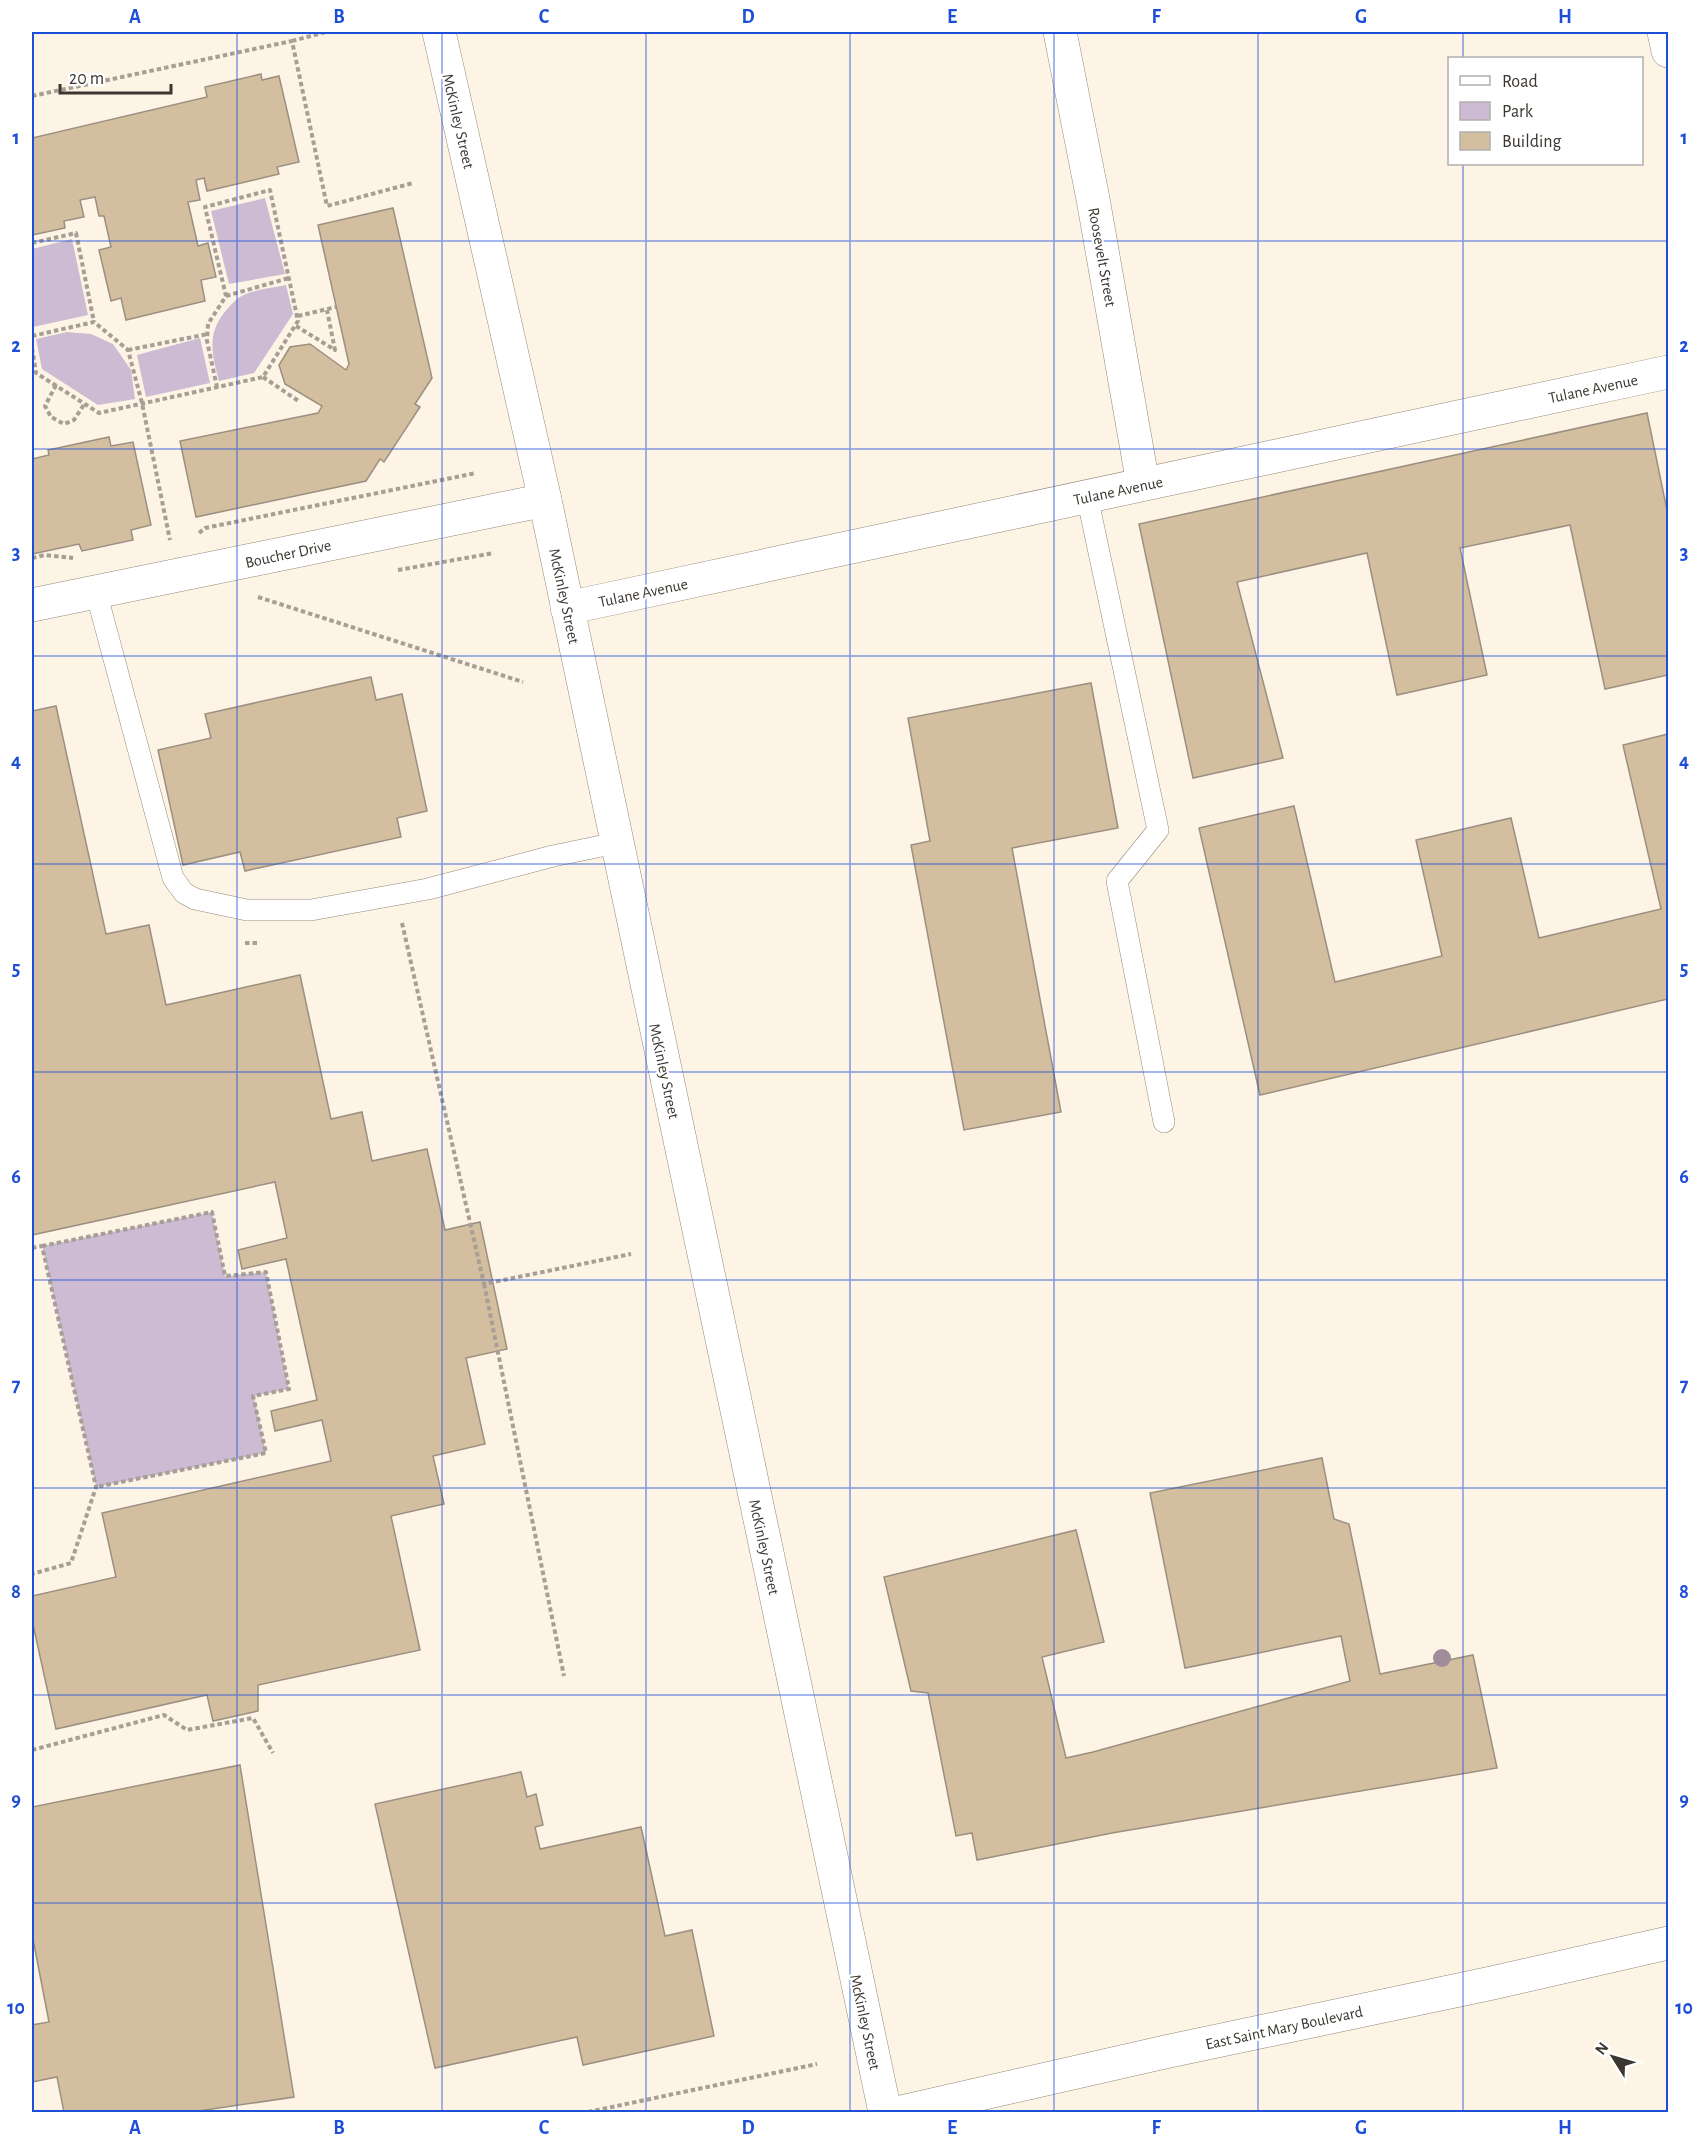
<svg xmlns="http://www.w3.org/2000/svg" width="1700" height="2144" font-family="'Alegreya Sans',sans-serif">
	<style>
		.green { fill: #ccbbd3 }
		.building { fill: #d3bea0; stroke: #9b9080; stroke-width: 1.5 }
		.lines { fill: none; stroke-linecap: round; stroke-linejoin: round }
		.service-casing { stroke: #938878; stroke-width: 22 }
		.minor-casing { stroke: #938878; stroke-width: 34 }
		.tertiary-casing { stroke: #938878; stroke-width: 34 }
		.path { stroke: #a79f95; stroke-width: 4; stroke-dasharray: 4.5 3; stroke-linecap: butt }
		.service { stroke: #fff; stroke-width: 21 }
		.minor { stroke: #fff; stroke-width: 33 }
		.tertiary { stroke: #fff; stroke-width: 33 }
		.tree { fill: #a18c9c }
		.grid { fill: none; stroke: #1d4ed8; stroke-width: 1.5; stroke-opacity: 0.55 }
		.labels { text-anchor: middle; stroke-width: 4.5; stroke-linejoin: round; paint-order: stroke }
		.street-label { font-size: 16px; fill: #3b3630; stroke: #fff }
		.neatline { fill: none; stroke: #1d4ed8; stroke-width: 2 }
		.grid-label { font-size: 20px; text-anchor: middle; font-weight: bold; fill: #1d4ed8 }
	</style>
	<rect width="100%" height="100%" fill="#fef4e6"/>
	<g class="green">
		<path d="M265,198L285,274L229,284L211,211Z"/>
		<path d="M72,239L88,315L33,327L32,249Z"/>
		<path d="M286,285L293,314L254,373L219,381C211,351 206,331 230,306C233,303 236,299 240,297C254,289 272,288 286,285Z"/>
		<path d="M67,332L91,334L113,344L131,370L135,399L98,405L42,369L36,339Z"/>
		<path d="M200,338L210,383L146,397L137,355Z"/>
		<path d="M212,1212L225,1276L266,1272L289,1389L254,1396L266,1453L96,1487L42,1246Z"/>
	</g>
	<g class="building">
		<path d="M261,74L262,80L279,76L299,162L277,167L279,174L207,191L204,178L196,180L200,200L188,202L198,246L208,243L216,277L201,280L205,301L126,320L121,298L111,301L99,250L111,247L104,216H99L95,197L80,200L84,217L64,221L65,228L32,235V138L207,97L205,87Z"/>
		<path d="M393,208L432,378L415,404L420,407L384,462L380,459L366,481L196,517L180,441L318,413L322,406L285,384L279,365L290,347L310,344L346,370L349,364L318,225Z"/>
		<path d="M1647,413L1668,515V675L1605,689L1570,525L1460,548L1487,675L1397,695L1367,553L1237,582L1283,758L1193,778L1139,524Z"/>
		<path d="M109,437L111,446L133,442L151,525L131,530L133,540L82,551L79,544L32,554V459L49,455L48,450Z"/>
		<path d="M371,677L376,700L402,694L427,811L397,818L401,837L245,871L240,852L183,865L158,750L211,738L205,714Z"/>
		<path d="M1091,683L1118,828L1012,848L1061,1112L964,1130L911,845L930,841L908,718Z"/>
		<path d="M56,706L106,934L149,925L166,1005L300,975L331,1119L362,1112L372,1161L427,1149L445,1230L480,1222L507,1349L466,1358L485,1444L433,1456L444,1504L391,1516L420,1650L258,1685V1711L213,1721L207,1695L56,1729L32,1620V1596L116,1577L102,1513L331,1461L322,1420L275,1431L271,1411L317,1400L286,1259L242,1269L238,1250L287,1238L275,1182L32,1235V711Z"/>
		<path d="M1668,734V999L1260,1095L1199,828L1294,806L1335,982L1442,956L1416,840L1511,818L1539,938L1661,909L1623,745Z"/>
		<path d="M1322,1458L1334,1519L1349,1524L1380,1674L1473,1655L1497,1768L1112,1833L977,1860L972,1833L956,1836L928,1693L911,1691L884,1577L1076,1530L1104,1642L1042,1657L1066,1758L1093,1752L1350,1681L1341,1636L1185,1668L1150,1493Z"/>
		<path d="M240,1765L294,2097L192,2112H64L57,2077L32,2082V2025L49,2022L32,1934V1807Z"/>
		<path d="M521,1772L527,1797L536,1794L543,1825L535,1827L540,1849L641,1827L665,1936L692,1930L714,2036L583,2065L577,2037L435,2068L375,1804Z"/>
	</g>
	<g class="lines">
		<g class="service-casing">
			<g id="service">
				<path d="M1087,496L1158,830L1117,881L1164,1122"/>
				<path d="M96,592L173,878L184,893L195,899L247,910H311L428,889L553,856L616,843"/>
			</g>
		</g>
		<g class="minor-casing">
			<g id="minor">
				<path d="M439,32L545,500L885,2112"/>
				<path d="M1060,32L1093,199L1143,484"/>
				<path d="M32,605L545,500"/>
				<path d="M567,608L1668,372"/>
			</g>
		</g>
		<g class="tertiary-casing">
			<g id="tertiary">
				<path d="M1664,32L1668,51"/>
				<path d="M901,2112L1165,2052L1492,1983L1668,1943"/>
			</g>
		</g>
		<g class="path">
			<path d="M292,41L326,32"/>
			<path d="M32,96L292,41L327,206L413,183"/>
			<path d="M32,243L76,233L94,322"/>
			<path d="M226,296L289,278"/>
			<path d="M298,316L336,307"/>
			<path d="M296,326L335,350L327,310"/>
			<path d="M32,336L94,322L128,350L142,403L170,540"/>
			<path d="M32,348L36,373L99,413C154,401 209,389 263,377L298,321L270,190L205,207L226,296L208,324L207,341L217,387"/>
			<path d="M128,350L208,334"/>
			<path d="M263,377L300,402"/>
			<path d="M56,385L45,406L51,417L64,424L74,420L85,403"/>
			<path d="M199,533L205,528L476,473"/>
			<path d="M32,558L45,555L73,558"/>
			<path d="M398,570L494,553"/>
			<path d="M258,597L523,682"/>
			<path d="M402,923L484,1284L631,1254"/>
			<path d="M245,943H260"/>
			<path d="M42,1246L212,1212L225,1276L266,1272L289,1389L253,1396L266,1453L96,1487"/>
			<path d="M32,1248L42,1246L96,1487L71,1563L32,1574"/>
			<path d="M484,1284L564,1676"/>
			<path d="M32,1750L164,1715L187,1730L253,1718L273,1753"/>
			<path d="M588,2112L817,2064"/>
		</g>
		<use href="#service" class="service"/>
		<use href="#minor" class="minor"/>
		<use href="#tertiary" class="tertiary"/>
	</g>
	<circle class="tree" cx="1442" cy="1658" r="9"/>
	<path class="grid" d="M237,32V2112M442,32V2112M646,32V2112M850,32V2112M1054,32V2112M1258,32V2112M1463,32V58M1463,164V2112M32,241H1668M32,449H1668M32,656H1668M32,864H1668M32,1072H1668M32,1280H1668M32,1488H1668M32,1695H1668M32,1903H1668"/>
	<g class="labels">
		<g class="street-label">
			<text transform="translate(459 121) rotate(77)" y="6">McKinley Street</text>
			<text transform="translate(1103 257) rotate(80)" y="6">Roosevelt Street</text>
			<text transform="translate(1593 388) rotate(-12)" y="6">Tulane Avenue</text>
			<text transform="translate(1118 490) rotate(-12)" y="6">Tulane Avenue</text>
			<text transform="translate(288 553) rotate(-12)" y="6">Boucher Drive</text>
			<text transform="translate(643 592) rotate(-12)" y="6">Tulane Avenue</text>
			<text transform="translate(565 596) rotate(78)" y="6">McKinley Street</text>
			<text transform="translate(665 1071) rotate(78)" y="6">McKinley Street</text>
			<text transform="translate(765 1547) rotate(78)" y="6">McKinley Street</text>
			<text transform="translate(866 2022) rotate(78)" y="6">McKinley Street</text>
			<text transform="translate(1284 2027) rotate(-12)" y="6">East Saint Mary Boulevard</text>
		</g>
	</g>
	<rect width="1700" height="2144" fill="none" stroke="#ffffff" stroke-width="66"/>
	<rect x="1448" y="57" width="195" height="108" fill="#ffffff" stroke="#b1afac" stroke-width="1.5"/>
	<rect x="1460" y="76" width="30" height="9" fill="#ffffff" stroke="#b1afac" stroke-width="1.5"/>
	<text x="1502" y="87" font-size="18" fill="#3b3630">Road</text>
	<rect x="1460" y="102" width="30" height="18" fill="#ccbbd3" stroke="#b1afac" stroke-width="1.5"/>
	<text x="1502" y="117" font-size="18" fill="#3b3630">Park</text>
	<rect x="1460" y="132" width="30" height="18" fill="#d3bea0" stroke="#b1afac" stroke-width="1.5"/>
	<text x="1502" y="147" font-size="18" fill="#3b3630">Building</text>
	<g transform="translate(1613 2057) rotate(307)" stroke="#ffffff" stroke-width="4.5" paint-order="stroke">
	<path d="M0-4.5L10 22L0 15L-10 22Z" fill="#3b3630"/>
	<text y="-9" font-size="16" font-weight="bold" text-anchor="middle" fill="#3b3630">N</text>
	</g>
	<path d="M60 84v9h111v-9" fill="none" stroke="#3b3630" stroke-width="3"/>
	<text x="69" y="84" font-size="18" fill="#3b3630" stroke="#ffffff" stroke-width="4.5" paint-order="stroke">20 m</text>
	<rect x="33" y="33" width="1634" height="2078" class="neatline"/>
	<g class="grid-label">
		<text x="135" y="23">A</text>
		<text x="339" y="23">B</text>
		<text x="544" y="23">C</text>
		<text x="748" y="23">D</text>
		<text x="952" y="23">E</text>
		<text x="1156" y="23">F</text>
		<text x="1361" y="23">G</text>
		<text x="1565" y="23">H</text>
		<text x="16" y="144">1</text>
		<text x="1684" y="144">1</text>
		<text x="16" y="352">2</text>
		<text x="1684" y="352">2</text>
		<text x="16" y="559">3</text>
		<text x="1684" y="559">3</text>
		<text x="16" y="767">4</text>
		<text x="1684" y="767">4</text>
		<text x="16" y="975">5</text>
		<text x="1684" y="975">5</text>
		<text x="16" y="1183">6</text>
		<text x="1684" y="1183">6</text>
		<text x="16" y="1391">7</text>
		<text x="1684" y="1391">7</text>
		<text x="16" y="1598">8</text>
		<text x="1684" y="1598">8</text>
		<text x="16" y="1806">9</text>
		<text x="1684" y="1806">9</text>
		<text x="16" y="2014">10</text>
		<text x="1684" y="2014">10</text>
		<text x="135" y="2134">A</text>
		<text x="339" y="2134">B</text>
		<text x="544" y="2134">C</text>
		<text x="748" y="2134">D</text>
		<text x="952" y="2134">E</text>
		<text x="1156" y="2134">F</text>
		<text x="1361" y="2134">G</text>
		<text x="1565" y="2134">H</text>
	</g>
</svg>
